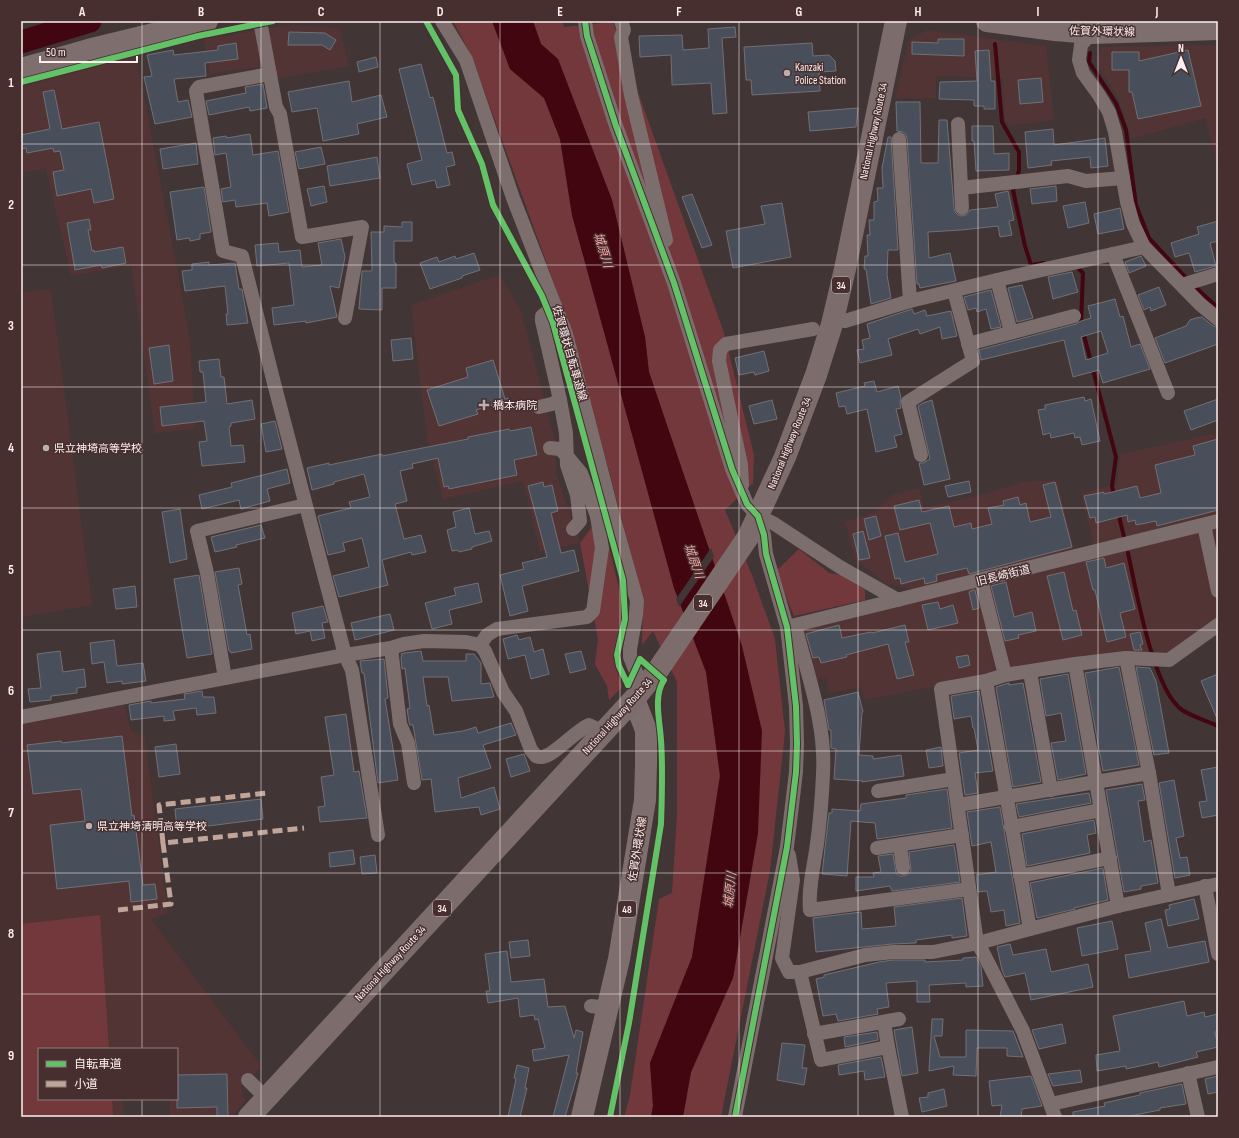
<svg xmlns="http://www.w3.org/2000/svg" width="1239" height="1138" font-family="'Sofia Sans Condensed','Noto Sans JP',sans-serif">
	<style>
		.built { fill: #523435 }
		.green { fill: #73383c }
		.water { fill: #420611 }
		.pier { fill: #423535 }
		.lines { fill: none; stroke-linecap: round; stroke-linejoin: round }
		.stream { stroke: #420611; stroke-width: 4 }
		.river { stroke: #420611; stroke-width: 23 }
		.building { fill: #484f5a; stroke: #727074; fill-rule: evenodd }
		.minor { stroke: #7d6e6e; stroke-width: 14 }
		.primary { stroke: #7f6e6e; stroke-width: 22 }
		.trunk { stroke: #7c6c6c; stroke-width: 22 }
		.quiet { stroke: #c0a59a; stroke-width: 5; stroke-dasharray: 10 5; stroke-linecap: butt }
		.cycleway-casing { stroke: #482f2f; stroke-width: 8 }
		.cycleway { stroke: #61c268; stroke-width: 6 }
		.grid { fill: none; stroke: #fdefef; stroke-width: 1; stroke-opacity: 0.55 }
		.poi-dot { fill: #bcaeae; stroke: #482f2f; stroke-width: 1.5 }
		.labels { text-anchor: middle; stroke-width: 3; stroke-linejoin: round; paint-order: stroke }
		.shield { fill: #482f2f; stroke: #c7b5b5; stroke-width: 1 }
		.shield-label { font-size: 10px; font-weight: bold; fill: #fdefef }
		.street-label { font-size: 11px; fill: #fdefef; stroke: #482f2f }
		.poi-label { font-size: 11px; fill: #fdefef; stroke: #482f2f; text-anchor: start }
		.water-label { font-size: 12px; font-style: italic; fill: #f2a7a8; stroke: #482f2f }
		.neatline { fill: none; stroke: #fdefef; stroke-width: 1.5 }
		.grid-label { font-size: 13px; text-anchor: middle; font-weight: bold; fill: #fdefef }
	</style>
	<rect width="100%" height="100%" fill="#423535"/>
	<g class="built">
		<path d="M290,25L340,28L349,66L276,79L272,65L210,74L204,39Z"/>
		<path d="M927,30L1046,46L1054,120L1011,126L1005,120L1002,78L936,76V98H895L909,40Z"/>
		<path d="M1218,45V170L1206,118L1131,139L1119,99L1096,63L1101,47Z"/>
		<path d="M136,56L175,257L190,341L195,428L155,434L131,265L71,276L46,168L21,173V87Z"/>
		<path d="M499,275L521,310L555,441L556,473L580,543L540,552L523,481L443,499L427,437L411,305Z"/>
		<path d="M51,289L92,605L21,617V292Z"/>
		<path d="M1218,433V618L1165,654L936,686L865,700L861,687L829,693L826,678L815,680L802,630L914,603L911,589L885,583L855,559L845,522L874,512L892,495L919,488L924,508L981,495L1023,482L1057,480L1074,550L1094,545L1081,493L1117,484L1120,454Z"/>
		<path d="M124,704L131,731L145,738L168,913L151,919L262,1067L241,1085L245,1102L231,1117H170V1099H177V1049H39V1099H123L124,1117H21V722Z"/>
	</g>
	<g class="green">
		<path d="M453,21H492L510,69L544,98L560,139L572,215L674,588L706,672L720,775L692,957L650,1063L653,1106L651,1117H624L630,1095L659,899L672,893L677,815V682L653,631L642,645L643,599L573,336L472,57Z"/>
		<path d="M533,21H562L564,27L613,22L724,333L754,455L753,483L725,510L752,575L775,639L785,732L770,871L721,1117H683L691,1072L733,978L758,833L742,646L649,372L645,337L612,200L558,59L541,44Z"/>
		<path d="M592,527L609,547L621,597L622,618L613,657L622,687L609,700L607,686L595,664L598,639L580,543Z"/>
		<path d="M799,549L829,573L842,575L865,590V600L794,616L776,571Z"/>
		<path d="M100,915L109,1049H39V1099H112L113,1117H21V924Z"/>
	</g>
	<path class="water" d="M492,21H533L541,44L558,59L612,200L645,337L649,372L742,646L762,731L758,833L733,978L691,1072L683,1117H651L653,1106L650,1063L692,957L720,776L706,672L674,588L572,215L560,139L544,98L510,69Z"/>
	<path class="pier" d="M711,548L714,557L679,607L676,599Z"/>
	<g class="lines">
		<g class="stream">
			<path d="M995,44L1002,122L1019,152V170L1017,178"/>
			<path d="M1090,53L1089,62L1116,103L1126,130L1136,205L1149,238L1188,280"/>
			<path d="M1015,185L1013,190L1025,246L1031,265L1044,263"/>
			<path d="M1076,266L1083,273L1081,324L1116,457L1112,486L1114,496"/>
			<path d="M1193,285L1218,308"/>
			<path d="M1118,512L1124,537"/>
			<path d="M1128,553C1136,589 1153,690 1182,710C1191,716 1207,721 1218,726"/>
		</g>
		<path class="river" d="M21,42L90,21"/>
	</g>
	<g class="building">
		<path d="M735,27L736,37L722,38L727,113L713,114L711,83L672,85L671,55L640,57L639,36L682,35L683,50L709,48L708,29Z"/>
		<path d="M289,32L325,33L336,40L330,50L322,45H288Z"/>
		<path d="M938,39H964V56L912,54V42L938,43Z"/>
		<path d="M236,43L238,59L205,63L206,76L174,79L178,102L188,100L192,117L155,124L144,77L152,76L147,55L173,50L174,55L218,50V46Z"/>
		<path d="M812,43L813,56L829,55L835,61L836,71L819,72L820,91L752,95L751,80H746L744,47Z"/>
		<path d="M989,50L991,81H995V109H984V106H974V100L939,99L940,82L977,81L975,51Z"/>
		<path d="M1188,50L1201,106L1138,119L1132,92H1129V70H1112V52H1139V61Z"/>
		<path d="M376,57L378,67L359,72L357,62Z"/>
		<path d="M421,64L430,98L433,97L447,153L452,152L455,165L446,167L450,185L437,188L435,180L412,185L407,164L422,160L399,69Z"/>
		<path d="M1041,78L1043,102L1020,104L1018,80Z"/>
		<path d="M349,81L352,102L381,95L387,117L357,124L359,134L323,141L317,108L292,112L288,92Z"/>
		<path d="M263,84L267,108L250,111L249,107L209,115L206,101L246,93L245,87Z"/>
		<path d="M54,90L62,129L99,122L114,199L94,203L91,189L57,196L53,172L64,170L60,151L54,152L53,148L27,153L26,148L21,149V135L50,129L43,92Z"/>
		<path d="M896,102H920L921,163H938L939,120H947L954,208L955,212L958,215L962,216L966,215L970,210L998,207L995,194L1008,191L1014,220L1009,221L1012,235L1000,237L998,226L961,230L928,232L929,258L950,253L956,281L920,288L919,284H917L907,138L906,135L903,132L897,131Z"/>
		<path d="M858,108L856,127L810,131L808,112Z"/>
		<path d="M972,126H993L994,154L1009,153V170L976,171L974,141H972Z"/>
		<path d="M1053,129L1054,145L1105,138L1108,166L1091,168L1090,157L1051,161L1052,165L1028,168L1025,132Z"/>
		<path d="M250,134L253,155L278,151L289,212L269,216L267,203L236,207L235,200L223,202L221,189L231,187L226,153L215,155L213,138L226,136L227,138Z"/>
		<path d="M888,137H891L898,250H888L887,275L891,298L871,304L866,269H864L865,256H868L867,235H870L869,220H874V202L878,201L877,188H883L882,168Z"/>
		<path d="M196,143L198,164L163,169L160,149Z"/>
		<path d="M321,147L325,164L299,169L295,152Z"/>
		<path d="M377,157L380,178L330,186L327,166Z"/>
		<path d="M324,186L327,202L311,206L307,189Z"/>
		<path d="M1056,186L1057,201L1032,204L1030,189Z"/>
		<path d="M204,187L211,232L200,234V239L190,241L189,238L177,240L170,192Z"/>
		<path d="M692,194L712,245L702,248L682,197Z"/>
		<path d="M1085,202L1089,223L1068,228L1063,206Z"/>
		<path d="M782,203L791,257L733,268L726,231L765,224L761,206Z"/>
		<path d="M1120,208L1124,229L1098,234L1094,214Z"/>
		<path d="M89,219L91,230H88L92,251L94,250V252L123,247L126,263L102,268L101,265L75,270L67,223Z"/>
		<path d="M1218,221V241L1210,243L1216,266L1195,272L1189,253L1175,257L1171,243L1199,234L1197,227Z"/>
		<path d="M402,222H412V241H394V263H396V288H382V310L359,309L362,271H372L371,232H384V226L402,227Z"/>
		<path d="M341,239L345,257L339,288L330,286L337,317L306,323V321L274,325L272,308L294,305L289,263L257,266L255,245L278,243L279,252L300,250L302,267L322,265L318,243Z"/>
		<path d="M474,253L480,270L462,276V278L430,289L420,263L437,257L439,262L455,256L456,259Z"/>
		<path d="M1141,256L1146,266L1129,273L1125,262Z"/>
		<path d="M209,262V265L235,263L239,289H242L248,323L227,325L226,314H228L225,286L185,291L182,271L192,270V264Z"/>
		<path d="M1072,272L1078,292L1053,299L1048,277Z"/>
		<path d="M1022,285L1033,318L1017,322L1008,288Z"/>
		<path d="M1159,287L1166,305L1151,311L1150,307L1144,310L1138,295Z"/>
		<path d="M991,290L1001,327L991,329L986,309L977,312L976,308L968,310L964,297Z"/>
		<path d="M1115,299L1120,317L1123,316L1131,347L1140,344L1150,369L1103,383L1099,370L1073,377L1064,340L981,360L979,350L1076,324L1081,321L1091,318L1088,306ZM1101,331L1108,353L1086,360L1081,337Z"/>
		<path d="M912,309L914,314L925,310L927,316L951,311L957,336L942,339L940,327L920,334L918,329L888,339L892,355L860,363L857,350L864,349L862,340L870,338L867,324Z"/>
		<path d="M1202,317L1213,326L1217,327L1218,344L1165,363L1155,338L1186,326L1190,320L1196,318Z"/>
		<path d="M411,338L413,359L393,361L391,340Z"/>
		<path d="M169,345L173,381L154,384L149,348Z"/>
		<path d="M764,351L769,371L755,375L754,372L739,375L735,358Z"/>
		<path d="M219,359L221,377H224L227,404L252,400L255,419L231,423V426L229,427L231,446L243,445L245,462L202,466L199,442L207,441L204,421L162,426L160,407L206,402L203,372H200L199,361Z"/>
		<path d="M493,360L505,399L508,398L511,408L501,411L499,403L476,410L478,414L439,426L427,390L468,377L466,368Z"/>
		<path d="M874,381L877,392L898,386L901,398L900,404L901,408L896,409L902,434L894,436L897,447L876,452L867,409L847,414L845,406L839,407L836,393L865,386L864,383Z"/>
		<path d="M1084,397L1085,401L1091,399L1100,441L1082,445L1080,437L1075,438L1074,433L1051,438L1050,433L1043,435L1038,410L1045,409V405Z"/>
		<path d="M1218,399V420L1191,430L1184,411Z"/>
		<path d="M772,400L777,419L754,424L749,406Z"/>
		<path d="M932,400L950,479L924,485L919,463H923L930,459L918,406L923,403Z"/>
		<path d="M275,421L282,449L266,452L261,424Z"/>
		<path d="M531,427L537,455L514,460L517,475L449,489L448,486L444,487L438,458L412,464L413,468L400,471L407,501L395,504L404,539L421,535L426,552L412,555L411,552L382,560L388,585L339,597L333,576L369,567L362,538L343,543L345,551L328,555L318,516L351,508L349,502L370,497L364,474L334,482V484L312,490L307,468L329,463V465L382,454V456L468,439V437L509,429L510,431Z"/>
		<path d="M1218,439V510L1157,526L1156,521L1136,525L1135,520L1128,522L1127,515L1096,523L1095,517L1090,518L1084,496L1104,492V494L1137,486L1140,498L1161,493L1155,465L1195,455L1193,446Z"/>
		<path d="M287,469L290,483L267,489L270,501L241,509L239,500L202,509L199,495L232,487L231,483Z"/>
		<path d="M969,481L971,492L948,497L945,486Z"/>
		<path d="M543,482L544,487L552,485L558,511L551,513L561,553L574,550L579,571L522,586L528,611L510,616L500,575L524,569L522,563L547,557L528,486Z"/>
		<path d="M1055,482L1072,547L969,574L967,568L936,575L937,581L925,584L924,578L901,584L900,578L895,579L885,536L898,533L905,562L938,554L930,523L900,530L894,506L919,500L922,512L949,506L954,527L971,523L972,529L992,524L988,508L1004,505L1003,501L1018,497L1020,505L1026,503L1030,522L1051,517L1043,485Z"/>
		<path d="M469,508L475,534L489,531L492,541L472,547V549L459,552L458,550L452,551L447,530L456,527L453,512Z"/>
		<path d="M180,509L187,559L170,563L162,512Z"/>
		<path d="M876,516L881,536L869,540L864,519Z"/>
		<path d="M261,525L265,538L236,545L237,547L215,552L211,537Z"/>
		<path d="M863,531L870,558L859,560L853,534Z"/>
		<path d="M1104,558L1106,568L1124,563L1135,609L1120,613L1126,637L1107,642L1095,590H1093L1086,562Z"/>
		<path d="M239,568L242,584L238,585L247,635L250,634L252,649L231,653L230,651H229L215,572Z"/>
		<path d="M1064,572L1073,611L1076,610L1082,635L1063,640L1047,576Z"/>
		<path d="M199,575L212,654L187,658L174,579Z"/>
		<path d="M1006,582L1014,617L1032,612L1036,631L1018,635L1019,638L1005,641L991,586Z"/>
		<path d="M478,583L482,602L449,610L452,624L432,629L425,603L456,595L454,588Z"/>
		<path d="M135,586L137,607L116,609L113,589Z"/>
		<path d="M973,590H975L979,608L973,610L969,592Z"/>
		<path d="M938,602L940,609L953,605L958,623L928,630L922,605Z"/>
		<path d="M323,606L328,622L322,623L325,638L312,641L310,631L296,634L292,613Z"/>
		<path d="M390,614L394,630L355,640L351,623Z"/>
		<path d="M839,625L842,638L871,632L872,633L905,625L909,642H905L914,675L897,679L888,644L846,655L847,657L821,663L819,657L813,658L806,634Z"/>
		<path d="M1140,632L1143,644L1140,645L1142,650H1134L1130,634Z"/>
		<path d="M517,635L519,640L530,637L534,652L543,649L549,674L531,679L525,655L508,659L503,639Z"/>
		<path d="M114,640L117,666L143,663L146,681L122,684V681L107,683L104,662L92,664L90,643Z"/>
		<path d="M60,651L63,672L84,669L86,687L77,688V693L51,696V700L30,702L28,689L41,688L37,654Z"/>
		<path d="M421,651L423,661H466V654H474L481,663V684L490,683L494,697L452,701L448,677H423L427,706L429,705L434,735L463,731L476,727L478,733L511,723L516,735L483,745L491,768L458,778L461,798L494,787L500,809L481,815L479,807L435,812L431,779L422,780L413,725H410L409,722L407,709L410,708L405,668L402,669L401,657L402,656L401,654L404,653Z"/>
		<path d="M581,651L586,669L570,673L565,654Z"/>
		<path d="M968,655L970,665L959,668L956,657Z"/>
		<path d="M384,659L388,698L385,699L398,780L378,783L364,673H362L360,661Z"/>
		<path d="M1119,667L1139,765L1103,771L1085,673Z"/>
		<path d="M1136,667L1150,668L1156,681L1169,753L1154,755Z"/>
		<path d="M1068,674L1086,774L1058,780L1051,743L1066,741L1061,713L1046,716L1040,679Z"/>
		<path d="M1218,674V721L1201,681Z"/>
		<path d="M1009,683V685L1023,683L1041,782L1013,787L996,687Z"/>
		<path d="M202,691L203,697H214L216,713L197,715L196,708L173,711L175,720L164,721V716L131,720L129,705L151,701V703L185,699L184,694Z"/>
		<path d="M979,691L993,771L975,773L978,793L965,795L959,753L978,750L974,728H973L971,716L954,719L951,696Z"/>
		<path d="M858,692L863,712H862L859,755L873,756V759L901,755L904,776L862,782L863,781L834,779L836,749L831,748V730H829L824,700Z"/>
		<path d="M346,714L354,772L359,771L367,818L320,822L318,807L325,806L321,777L334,775L325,717Z"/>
		<path d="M122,736L132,816L134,815L143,885L155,884L157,899L131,902L129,881L57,889L50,825L85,821L81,789L33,794L27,745L61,741L62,743Z"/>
		<path d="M176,744L180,774L159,777L155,747Z"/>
		<path d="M941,747L943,766L929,768L926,750Z"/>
		<path d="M524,754L530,771L511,777L506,759Z"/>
		<path d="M1218,767V815L1202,818L1199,802L1207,801L1201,770Z"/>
		<path d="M1174,780L1184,836L1176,838L1180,858L1187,857L1190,875L1175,878L1159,783Z"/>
		<path d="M1142,784L1145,800L1138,801L1144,842L1151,840L1158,883L1141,886V889L1124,892L1106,790Z"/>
		<path d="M947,789L952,828L877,839L875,823L851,821L847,876L822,874L829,813H832V809L860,811L861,804L906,798V795Z"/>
		<path d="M1089,793L1091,803L1019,817L1016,804Z"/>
		<path d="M261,799L263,819L177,830L175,809Z"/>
		<path d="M1000,807L1020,923L1006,926L1004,910L991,912L987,891L978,892L976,875L996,872L991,842L972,846L967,812Z"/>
		<path d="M1094,820L1096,833L1087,835L1090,853L1027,866L1022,834Z"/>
		<path d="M954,845L960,882L892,891L890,886L856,891V877H874L873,873L881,872L878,856L893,854L896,873L900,876H904L908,874L911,871L909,852Z"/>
		<path d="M353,850L355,864L330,867L329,853Z"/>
		<path d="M375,855L377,873L362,874L360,857Z"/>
		<path d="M1103,868L1108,900L1074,908L1075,909L1037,918L1030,883Z"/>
		<path d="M962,898L967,936L952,938V935L916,940V943L892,944L816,952L813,918L861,912L862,929L896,926L894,907Z"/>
		<path d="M1194,899L1199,919L1168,926L1165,910L1170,909L1169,905Z"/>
		<path d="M1161,919L1168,948L1205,941L1209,962L1129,978L1125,955L1151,951L1145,923Z"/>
		<path d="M1112,921L1118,949L1082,956L1077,928Z"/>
		<path d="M528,940L530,956L511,958L509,942Z"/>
		<path d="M1010,944L1013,955L1046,949L1051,972L1088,964L1093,987L1031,1000L1025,973L1005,977L1002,970L997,947Z"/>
		<path d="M507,951L511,982L544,979L548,1007L565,1006L574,1038L576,1030L583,1032L576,1073H578L565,1117H553L569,1055L534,1061L532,1050L545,1048L538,1019L535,1020L534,1015L520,1017L518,998L488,1003L486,991H490L485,954Z"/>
		<path d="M976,957L981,967L983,986L966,987V983L929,985L930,1002H917V981L886,983L889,1007L877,1009L878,1014L838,1021L836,1014L823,1016L816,979L824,977V975L879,962L893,960H925V962L963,960V958Z"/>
		<path d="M1184,1001L1187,1016L1204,1012L1205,1017L1218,1014V1031L1215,1032L1218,1047L1196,1052L1198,1057L1159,1067L1158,1062L1126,1069V1066L1097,1071L1096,1055L1120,1051L1113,1016Z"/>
		<path d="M932,1019H943L942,1036H934L940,1057H966V1030L1013,1031L1023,1057L1007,1056V1048H977L976,1076L953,1075L954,1066L929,1071Z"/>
		<path d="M1062,1024L1066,1043L1039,1049L1032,1030Z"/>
		<path d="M912,1027L918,1073L902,1076L894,1030Z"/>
		<path d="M877,1032L878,1040L845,1047L844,1037Z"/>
		<path d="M782,1043L805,1045L802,1068H807L804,1085L777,1080Z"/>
		<path d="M881,1057L885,1077L865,1080L864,1071L839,1075L838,1065Z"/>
		<path d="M517,1065L529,1068L525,1088H527L520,1117H508L516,1079L514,1078Z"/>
		<path d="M1080,1070L1082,1082L1053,1086L1048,1074Z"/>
		<path d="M227,1074L228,1117H217V1107L177,1108V1075Z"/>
		<path d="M1031,1076L1042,1106L1022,1109L1021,1117H1000L1002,1105L992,1106L989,1081Z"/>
		<path d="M1218,1076V1092L1208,1094L1205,1079Z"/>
		<path d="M1182,1084L1186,1104L1160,1108V1110L1130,1116L1131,1117H1073V1112L1105,1106L1104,1103L1140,1095V1093Z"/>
		<path d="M944,1089L947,1106L922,1112L919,1098L928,1097V1093Z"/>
	</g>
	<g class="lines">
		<g class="minor">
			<path d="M260,21L276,107L280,114L302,237L362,227L345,318"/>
			<path d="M442,21L466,60L513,198L566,334L612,512L637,601L636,615L630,649V657L638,677L635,696"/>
			<path d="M585,21L587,36L616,126L674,283L732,469L747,504L758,516L764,535L766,554L787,627L796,706L797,744L796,772L787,847L735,1117"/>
			<path d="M621,21L624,30L621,37L631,95L666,240"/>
			<path d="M1105,21L1091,33L1081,45L1079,60L1083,73L1099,95L1109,112L1115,132L1127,202L1133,224L1144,247L1200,304L1218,319"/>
			<path d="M270,74L199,87L196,91L223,251L242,256L275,387L345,655L352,670L378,835"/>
			<path d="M958,124L962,208"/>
			<path d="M899,139L910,301"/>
			<path d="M961,188L1068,176L1086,181L1123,178"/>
			<path d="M1113,254L1168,393"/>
			<path d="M997,280L1011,332"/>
			<path d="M1182,285L1218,274"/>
			<path d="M845,321L910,301L997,280L1144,247"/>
			<path d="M968,344L1074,316"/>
			<path d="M560,400L566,433L567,465L577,495L580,521L573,529"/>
			<path d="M539,407L552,404L560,400L542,321V316L555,306"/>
			<path d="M550,448L560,449L566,455L581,473L597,516"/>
			<path d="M921,455L908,402L973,361L954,291"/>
			<path d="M742,485L741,465L719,361L720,350L726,344L813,329"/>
			<path d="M758,516L773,523L840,567L898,600"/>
			<path d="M1204,525L1218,591"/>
			<path d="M981,580L1005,675"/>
			<path d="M787,627L797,633C809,679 826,726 823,774C822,797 820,821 817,844C814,866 808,888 810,910L969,889"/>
			<path d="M787,627L1218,521"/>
			<path d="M480,645L487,635L497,629L587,617L593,611L602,548L597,516L612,512"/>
			<path d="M391,648L400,724L408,743L414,783"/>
			<path d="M1126,658L1149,773"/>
			<path d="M1075,664L1118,906"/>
			<path d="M1030,672L1051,790"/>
			<path d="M225,678L207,573L197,531L305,505"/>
			<path d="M986,681L1030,929"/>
			<path d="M21,717L345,655L391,648L404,644L424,641L466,642L480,645L485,651L503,692L516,711L531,750L536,756C536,757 542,757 542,757C554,756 575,731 589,725L604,732"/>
			<path d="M878,791L954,779"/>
			<path d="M958,805L1149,773L1169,895"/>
			<path d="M1011,827L1101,810"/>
			<path d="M900,845L903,868"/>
			<path d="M877,848L962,835"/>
			<path d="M789,855L793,880L782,958L789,972H800L865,955L893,952H933L978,943L1030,929L1118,906L1218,884"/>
			<path d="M1020,876L1110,858"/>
			<path d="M1205,886L1218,954"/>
			<path d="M800,972L821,1060L888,1047"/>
			<path d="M591,1006L608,1008"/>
			<path d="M884,1022L888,1047L902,1117"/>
			<path d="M814,1034L899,1019"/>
			<path d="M1188,1073L1198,1117"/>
			<path d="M248,1080L266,1098"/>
			<path d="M1051,1104L1218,1067"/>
			<path d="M1055,1117L1023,1031L978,943L976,936L941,689L986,681L1005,675L1075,664L1126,658L1169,660L1218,625"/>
		</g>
		<g class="primary">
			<path d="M987,21L1055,30L1091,33L1218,29"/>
			<path d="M21,69L88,50L207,21"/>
			<path d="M582,1117L619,959L645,800L646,764V730L634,699"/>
		</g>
		<path class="trunk" d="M249,1117L634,699L658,670L748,537L785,457L816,375L832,324L845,269L896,21"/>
		<g class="quiet">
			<path d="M163,843L159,805L267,793"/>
			<path d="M118,910L171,904L163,843L304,828"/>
		</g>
		<g class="cycleway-casing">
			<g id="cycleway">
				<path d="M426,21L456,75L458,110L482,164L493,205L542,296L553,323L623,580L625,619L617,655L619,666L628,685"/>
				<path d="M585,21L587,36L616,126L674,283L732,469L747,504L758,516L764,535L766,554L787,627L796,706L797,744L796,772L787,847L735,1117"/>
				<path d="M21,82L198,36L273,21"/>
				<path d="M610,1117L629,1023L661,824C662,796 663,768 661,740C660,722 653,696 664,680L640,659L628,685"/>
			</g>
		</g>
		<use href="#cycleway" class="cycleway"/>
	</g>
	<path class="grid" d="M142,21V1049M261,21V1117M380,21V1117M500,21V1117M620,21V1117M739,21V1117M858,21V1117M978,21V1117M1098,21V1117M21,144H1218M21,265H1218M21,387H1218M21,508H1218M21,630H1218M21,751H1218M21,873H1218M21,994H1218M142,1099V1117"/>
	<g class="poi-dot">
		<circle cx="787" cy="73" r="4"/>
		<path d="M482 399h4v4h4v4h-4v4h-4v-4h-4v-4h4z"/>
		<circle cx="46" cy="448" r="4"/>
		<circle cx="89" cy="826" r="4"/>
	</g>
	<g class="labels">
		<g class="shield">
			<rect x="832" y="277" width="18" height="16" rx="3"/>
			<rect x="694" y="595" width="18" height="16" rx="3"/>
			<rect x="433" y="900" width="18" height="16" rx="3"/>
			<rect x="618" y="901" width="18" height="16" rx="3"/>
		</g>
		<g class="shield-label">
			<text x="841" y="289">34</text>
			<text x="703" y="607">34</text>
			<text x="442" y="912">34</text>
			<text x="627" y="913">48</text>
		</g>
		<g class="street-label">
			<text transform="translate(1102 31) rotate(1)" y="4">佐賀外環状線</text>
			<text transform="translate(873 131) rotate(-78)" y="4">National Highway Route 34</text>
			<text transform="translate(570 353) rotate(74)" y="4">佐賀環状自転車道線</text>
			<text transform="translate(789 443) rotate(-68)" y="4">National Highway Route 34</text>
			<text transform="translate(1003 575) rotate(-14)" y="4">旧長崎街道</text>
			<text transform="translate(617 716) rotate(-48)" y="4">National Highway Route 34</text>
			<text transform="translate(637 849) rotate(-81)" y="4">佐賀外環状線</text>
			<text transform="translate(390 963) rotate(-47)" y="4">National Highway Route 34</text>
		</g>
		<g class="poi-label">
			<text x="795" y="71">Kanzaki<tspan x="795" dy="13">Police Station</tspan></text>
			<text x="493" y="409">橋本病院</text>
			<text x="54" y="452">県立神埼高等学校</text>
			<text x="97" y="830">県立神埼清明高等学校</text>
		</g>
		<g class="water-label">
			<text transform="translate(603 250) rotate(73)" y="4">城原川</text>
			<text transform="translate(694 561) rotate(71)" y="4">城原川</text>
			<text transform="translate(730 890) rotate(-84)" y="4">城原川</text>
		</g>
	</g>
	<rect width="1239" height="1138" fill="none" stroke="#482f2f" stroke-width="44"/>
	<rect x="38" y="1048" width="140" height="52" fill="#482f2f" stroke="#907c7c"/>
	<rect x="46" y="1061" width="20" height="6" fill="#61c268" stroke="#907c7c"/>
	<text x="74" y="1068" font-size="12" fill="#fdefef">自転車道</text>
	<rect x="46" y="1081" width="20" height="6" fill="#c0a59a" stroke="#907c7c"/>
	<text x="74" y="1088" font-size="12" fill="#fdefef">小道</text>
	<g transform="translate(1181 58)" stroke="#482f2f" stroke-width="3" paint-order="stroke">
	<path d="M0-3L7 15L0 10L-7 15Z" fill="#fdefef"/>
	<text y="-6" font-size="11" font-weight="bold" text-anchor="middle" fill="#fdefef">N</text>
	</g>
	<path d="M40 56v6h97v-6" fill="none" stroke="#fdefef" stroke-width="2"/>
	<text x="46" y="56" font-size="12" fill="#fdefef" stroke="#482f2f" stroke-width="3" paint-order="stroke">50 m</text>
	<rect x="22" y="22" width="1195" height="1094" class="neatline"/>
	<g class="grid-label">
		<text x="82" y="16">A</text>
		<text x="201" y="16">B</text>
		<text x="321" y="16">C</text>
		<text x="440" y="16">D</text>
		<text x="560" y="16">E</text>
		<text x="679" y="16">F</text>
		<text x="799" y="16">G</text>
		<text x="918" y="16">H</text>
		<text x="1038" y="16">I</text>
		<text x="1157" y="16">J</text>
		<text x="11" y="87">1</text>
		<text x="11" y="209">2</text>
		<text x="11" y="330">3</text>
		<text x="11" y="452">4</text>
		<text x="11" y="574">5</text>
		<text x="11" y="695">6</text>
		<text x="11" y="817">7</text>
		<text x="11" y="938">8</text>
		<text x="11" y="1060">9</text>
	</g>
</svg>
